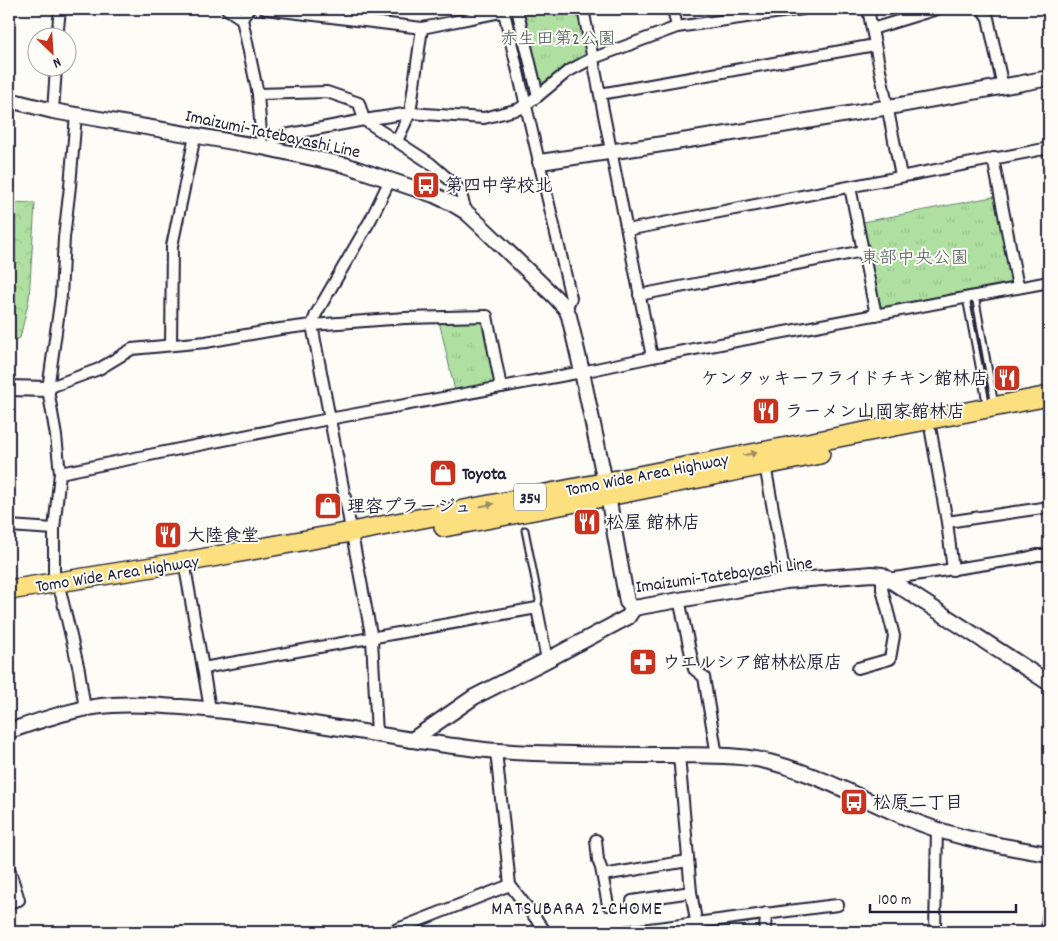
<svg xmlns="http://www.w3.org/2000/svg" width="1058" height="941" font-family="Dekko,'Klee One',sans-serif">
	<style>
		.forest { fill: url(#forest-crowns); stroke: #68816e }
		.park { fill: url(#park-tufts); stroke: #68816e }
		.lines { fill: none; stroke-linecap: round; stroke-linejoin: round }
		.river { stroke: #9cd8fd; stroke-width: 18 }
		.lane-casing { stroke: #22223b; stroke-width: 9 }
		.street-casing { stroke: #22223b; stroke-width: 14 }
		.secondary-casing { stroke: #22223b; stroke-width: 18 }
		.highway-casing { stroke: #22223b; stroke-width: 22 }
		.lane { stroke: #fdfcf7; stroke-width: 5 }
		.street { stroke: #fdfcf7; stroke-width: 10 }
		.secondary { stroke: #fdfcf7; stroke-width: 14 }
		.highway { stroke: #fce080; stroke-width: 19 }
		.oneway { fill: #9a8a61 }
		.labels { text-anchor: middle; stroke-width: 4; stroke-linejoin: round; paint-order: stroke }
		.shield { fill: #fdfcf7; stroke: #646373; stroke-width: 1 }
		.shield-label { font-size: 16px; font-weight: bold; fill: #22223b }
		.park-label { font-size: 18px; fill: #4c5b5a; stroke: #fdfcf7 }
		.street-label { font-size: 18px; fill: #22223b; stroke: #fdfcf7 }
		.poi-label { font-size: 18px; font-weight: bold; fill: #22223b; stroke: #fdfcf7; text-anchor: start }
		.neighbourhood-label { font-size: 19px; letter-spacing: 1px; fill: #22223b; stroke: #fdfcf7 }
	</style>
	<defs>
		<pattern id="forest-crowns" width="20" height="18" patternUnits="userSpaceOnUse" patternTransform="scale(1.25)"><rect width="20" height="18" fill="#afe0a1"/><path d="M2 6a3 3 0 1 1 6 0M12 15a3 3 0 1 1 6 0" fill="none" stroke="#96c08c"/></pattern>
		<pattern id="park-tufts" width="24" height="20" patternUnits="userSpaceOnUse" patternTransform="scale(1.25)"><rect width="24" height="20" fill="#afe0a1"/><path d="M3 7l-1-3M5 7V3M7 7l1-3M15 17l-1-3M17 17v-4M19 17l1-3" fill="none" stroke="#96c08c"/></pattern>
	</defs>
	<rect width="100%" height="100%" fill="#fdfcf7"/>
	<filter id="ink" filterUnits="userSpaceOnUse"><feTurbulence type="fractalNoise" baseFrequency=".02" numOctaves="2"/><feDisplacementMap in="SourceGraphic" scale="10" xChannelSelector="R" yChannelSelector="G"/><feConvolveMatrix kernelMatrix="1 2 1 2 8 2 1 2 1" color-interpolation-filters="sRGB"/></filter>
	<g filter="url(#ink)">
		<path class="forest" d="M9,202L35,203L29,299L20,338L9,342Z"/>
		<g class="park">
			<path d="M537,9H581L591,59L537,94L525,17L526,11Z"/>
			<path d="M997,196L1013,279L1011,284L883,309L878,305L863,222Z"/>
			<path d="M487,316L500,383L455,391L439,321Z"/>
		</g>
		<g class="lines">
			<path class="river" d="M512,9L527,75"/>
			<g class="lane-casing">
				<g id="lane">
					<path d="M970,297L976,301L994,400L991,407L986,402L967,303Z"/>
					<path d="M525,530L539,600L537,608"/>
					<path d="M1044,932L1046,916H1049"/>
				</g>
			</g>
			<g class="street-casing">
				<g id="street">
					<path d="M227,9L242,19"/>
					<path d="M249,9L242,19L258,94L262,147"/>
					<path d="M265,9L422,28L516,9"/>
					<path d="M517,9L538,96"/>
					<path d="M583,9L652,357"/>
					<path d="M673,9L677,27"/>
					<path d="M868,9L901,176"/>
					<path d="M982,9L988,18L1003,87"/>
					<path d="M504,12L571,298L566,309"/>
					<path d="M872,29L937,9"/>
					<path d="M57,38L60,9"/>
					<path d="M258,94L327,92L359,103L364,120L410,113L422,28"/>
					<path d="M600,94L875,45"/>
					<path d="M53,111L56,68"/>
					<path d="M76,115L70,186L64,238L61,296L48,389L56,436L60,473L54,529V572L55,583L61,594L79,670L85,709"/>
					<path d="M397,141L410,113L484,118L519,109L538,96L567,72L591,59L677,27L803,9"/>
					<path d="M271,149L273,141L285,135L364,120L430,163L453,183L460,190L466,212"/>
					<path d="M993,158L1018,287"/>
					<path d="M850,187L876,315"/>
					<path d="M627,230L1049,148"/>
					<path d="M639,295L863,251"/>
					<path d="M171,345L172,246L195,136"/>
					<path d="M48,389L53,386L99,369L132,349L206,342L280,329L312,325L405,318L487,316L501,387"/>
					<path d="M931,432L947,522L953,570"/>
					<path d="M765,465L786,581"/>
					<path d="M60,473L329,419L582,372L652,357L1049,282"/>
					<path d="M947,522L1049,507"/>
					<path d="M9,526L54,529"/>
					<path d="M184,562L203,668"/>
					<path d="M888,579L1026,558L1037,555H1049"/>
					<path d="M679,599L694,669L704,677L717,756"/>
					<path d="M858,668L890,659L894,636L882,589V575"/>
					<path d="M210,709L203,668L537,608L547,660"/>
					<path d="M377,734L372,639L312,325L316,314L371,219L390,180"/>
					<path d="M496,751L510,885L546,932"/>
					<path d="M679,755L691,892L698,932"/>
					<path d="M596,840L598,860L601,868L608,905"/>
					<path d="M9,868L19,900L9,903"/>
					<path d="M603,875L688,861"/>
					<path d="M632,901L691,892"/>
					<path d="M390,932L510,885"/>
					<path d="M624,932C695,924 766,913 838,905"/>
					<path d="M765,932L766,913"/>
					<path d="M935,932L937,829"/>
				</g>
			</g>
			<g class="secondary-casing">
				<g id="secondary">
					<path d="M9,100L53,111L262,147L345,165L434,195L451,203L466,212L479,224L555,297L566,309L569,316L582,372L608,496L627,602L631,607L634,608L786,581L872,574L882,575L1049,683"/>
					<path d="M540,162C711,138 880,110 1049,78"/>
					<path d="M9,388L48,389"/>
					<path d="M9,731C42,720 77,707 112,705C135,703 159,706 181,707C270,713 358,733 446,745C464,747 481,750 499,751C556,755 613,755 670,755C700,756 731,754 761,760C817,772 866,802 919,823C960,839 1006,847 1049,854"/>
					<path d="M412,740L474,697L547,660L628,617L634,608"/>
				</g>
			</g>
			<g class="highway-casing">
				<g id="highway">
					<path d="M444,527L608,496L820,454"/>
					<path d="M9,590L184,562L351,532L1049,396"/>
				</g>
			</g>
			<use href="#lane" class="lane"/>
			<use href="#street" class="street"/>
			<use href="#secondary" class="secondary"/>
			<use href="#highway" class="highway"/>
		</g>
		<defs><path id="oneway-solid" d="M-6-.8H1V-3.2L6.5 0L1 3.2V.8H-6Z" transform="scale(1.25)"/></defs>
		<g class="oneway">
			<use href="#oneway-solid" transform="translate(750 454) rotate(-11)"/>
			<use href="#oneway-solid" transform="translate(487 505) rotate(-11)"/>
		</g>
	</g>
	<defs>
		<g id="bus-square" transform="scale(1.4375)"><rect x="-9" y="-9" width="18" height="18" rx="4" fill="#c8321e" stroke="#fdfcf7"/><path d="M-5-6H5V4H4V6H2V4H-2V6H-4V4H-5ZM-3.5-4V0h7V-4ZM-3.5 1.2v1.5H-2V1.2ZM2 1.2v1.5H3.5V1.2Z" fill="#fff"/></g>
		<g id="restaurant-square" transform="scale(1.4375)"><rect x="-9" y="-9" width="18" height="18" rx="4" fill="#c8321e" stroke="#fdfcf7"/><path d="M-5-6h1v4h1v-4h1v4h1v-4h1v5L-1.5 .5V6h-2V.5L-5-1ZM5-6V6H3V1.5H1.5Q1.5-4 5-6Z" fill="#fff"/></g>
		<g id="shop-square" transform="scale(1.4375)"><rect x="-9" y="-9" width="18" height="18" rx="4" fill="#c8321e" stroke="#fdfcf7"/><path d="M-5-2.5h2.3a2.7 3.5 0 0 1 5.4 0H5L5.5 6h-11ZM-1.5-2.5h3a1.5 2.3 0 0 0-3 0Z" fill="#fff"/></g>
		<g id="pharmacy-square" transform="scale(1.4375)"><rect x="-9" y="-9" width="18" height="18" rx="4" fill="#c8321e" stroke="#fdfcf7"/><path d="M-2-6h4v4h4v4h-4v4h-4v-4h-4v-4h4Z" fill="#fff"/></g>
	</defs>
	<g fill-rule="evenodd">
		<use href="#bus-square" x="426" y="185"/>
		<use href="#restaurant-square" x="1007" y="378"/>
		<use href="#restaurant-square" x="766" y="411"/>
		<use href="#shop-square" x="443" y="473"/>
		<use href="#shop-square" x="328" y="506"/>
		<use href="#restaurant-square" x="587" y="522"/>
		<use href="#restaurant-square" x="168" y="535"/>
		<use href="#pharmacy-square" x="643" y="662"/>
		<use href="#bus-square" x="854" y="802"/>
	</g>
	<g class="labels">
		<rect class="shield" x="514" y="483.5" width="32" height="27" rx="4"/>
		<g class="shield-label">
			<text x="530" y="503">354</text>
		</g>
		<g class="park-label">
			<text x="558" y="44">赤生田第2公園</text>
			<text x="915" y="263">東部中央公園</text>
		</g>
		<g class="street-label">
			<text transform="translate(273 133) rotate(12)" y="6">Imaizumi-Tatebayashi Line</text>
			<text transform="translate(647 474) rotate(-11)" y="6">Tomo Wide Area Highway</text>
			<text transform="translate(117 573) rotate(-9)" y="6">Tomo Wide Area Highway</text>
			<text transform="translate(724 574) rotate(-8)" y="6">Imaizumi-Tatebayashi Line</text>
		</g>
		<g class="poi-label">
			<text x="445" y="191">第四中学校北</text>
			<text x="988" y="384" text-anchor="end">ケンタッキーフライドチキン館林店</text>
			<text x="785" y="417">ラーメン山岡家館林店</text>
			<text x="462" y="479">Toyota</text>
			<text x="347" y="512">理容プラージュ</text>
			<text x="606" y="528">松屋 館林店</text>
			<text x="187" y="541">大陸食堂</text>
			<text x="662" y="668">ウエルシア館林松原店</text>
			<text x="873" y="808">松原二丁目</text>
		</g>
		<g class="neighbourhood-label">
			<text x="577" y="914">MATSUBARA 2-CHOME</text>
		</g>
	</g>
	<rect width="1058" height="941" fill="none" stroke="#fdfcf7" stroke-width="30"/>
	<rect x="15" y="15" width="1028" height="911" fill="none" stroke="#22223b" stroke-width="2" filter="url(#ink)"/>
	<g transform="translate(52 52) rotate(155)"><circle r="24" fill="#fdfcf7" stroke="#a5a5ac"/>
	<path d="M0-4L9 19L0 12L-9 19Z" fill="#c8321e"/>
	<text y="-8" font-size="14" font-weight="bold" text-anchor="middle" fill="#22223b">N</text>
	</g>
	<path d="M870 904v8h146v-8" fill="none" stroke="#22223b" stroke-width="2.5"/>
	<text x="878" y="904" font-size="15" fill="#22223b" stroke="#fdfcf7" stroke-width="4" paint-order="stroke">100 m</text>
</svg>
